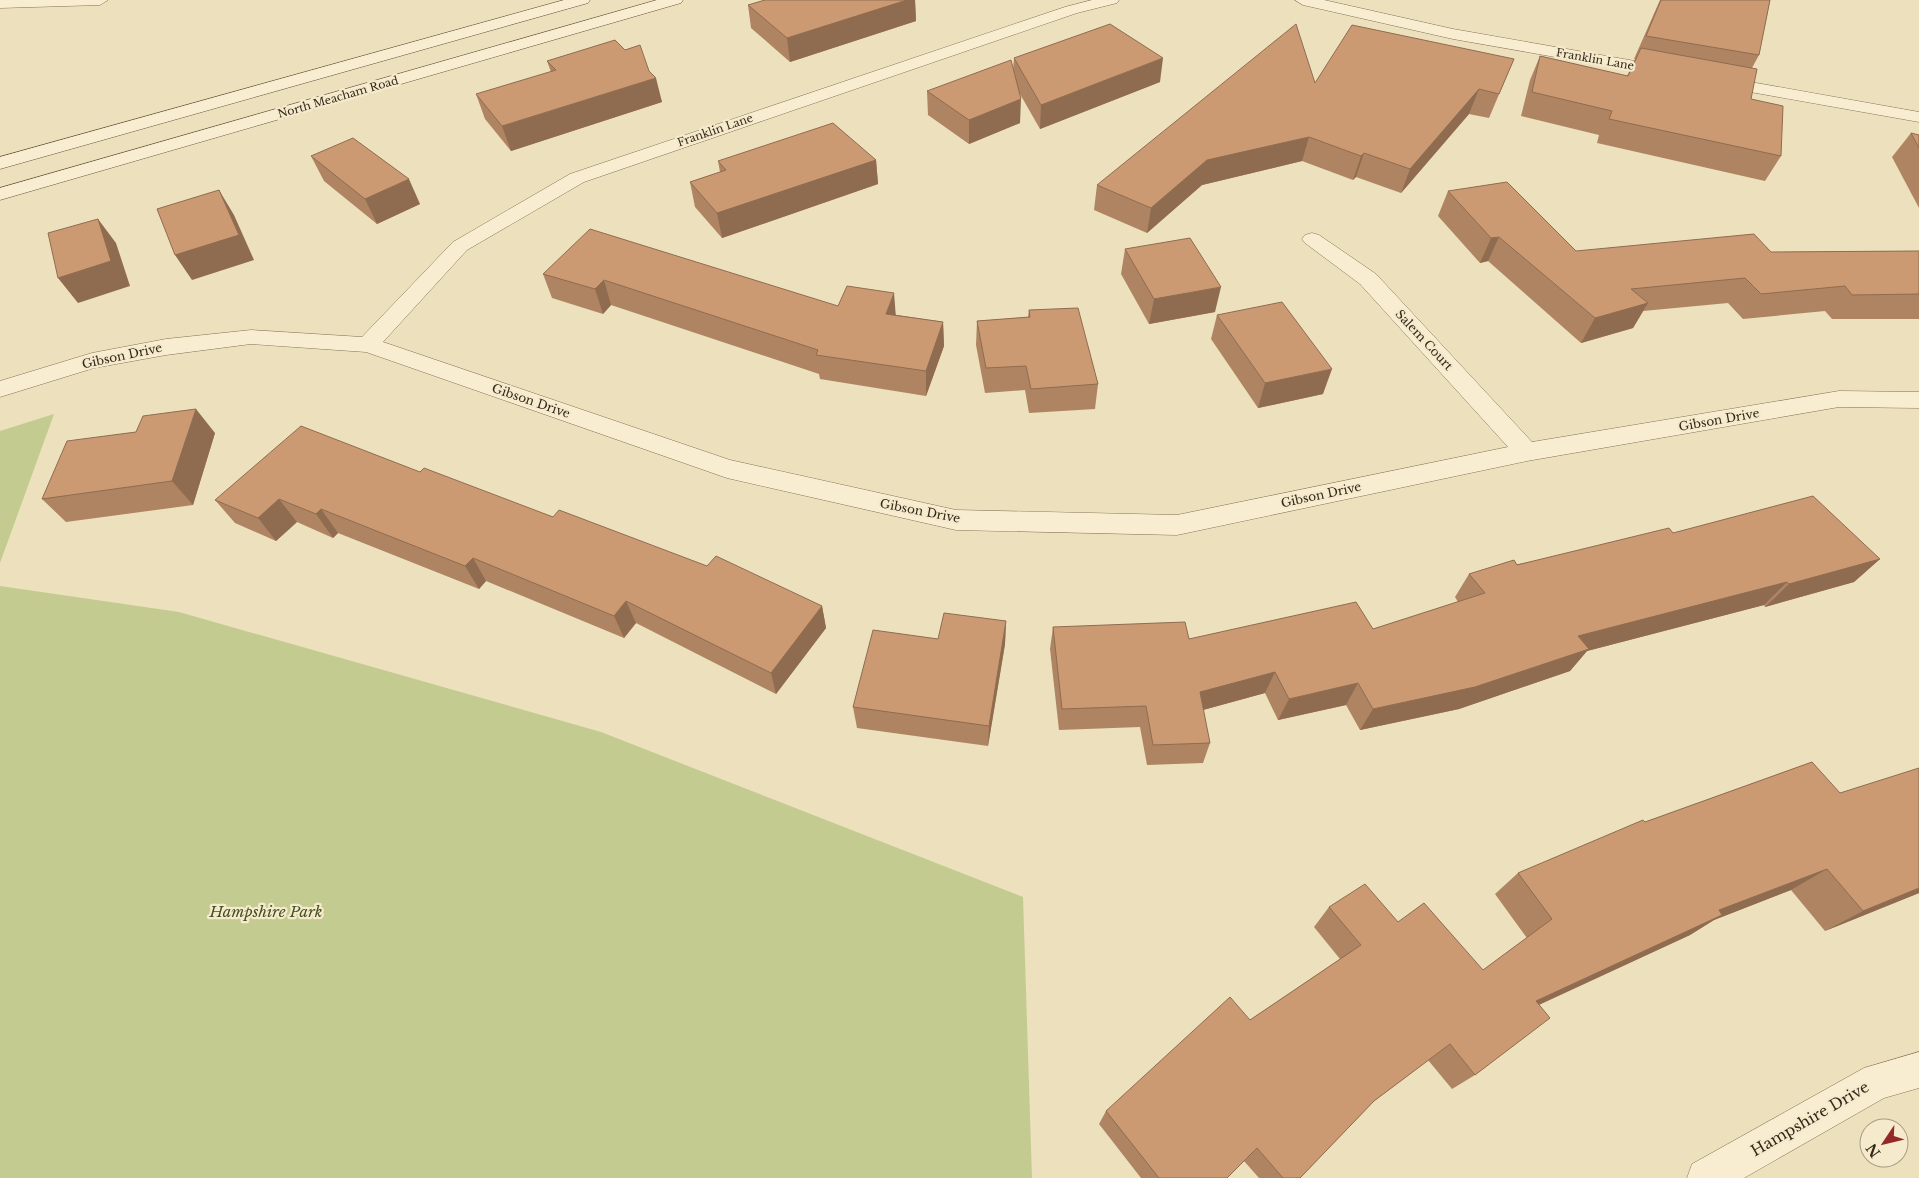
<svg xmlns="http://www.w3.org/2000/svg" width="1919" height="1178" font-family="'Libre Baskerville',serif">
	<style>
		.green { fill: #c3cb91 }
		.lines { fill: none; stroke-linecap: round; stroke-linejoin: round }
		.street-casing { stroke: #857056; stroke-width: 1 }
		.secondary-casing { stroke: #66513a; stroke-width: 1 }
		.street { fill: #f8edd0; fill-rule: evenodd }
		.secondary { fill: #f8edd0; fill-rule: evenodd }
		.wall { fill: #af8462 }
		.shaded-wall { fill: #8f6c50 }
		.building { fill: #cc9a72; stroke: #8f6c50 }
		.labels { text-anchor: middle; stroke-width: 4.5; stroke-linejoin: round; paint-order: stroke }
		.far-street-label { font-size: 11px; fill: #34281b; stroke: #f5eacc }
		.street-label { font-size: 12px; fill: #34281b; stroke: #f5eacc }
		.near-park-label { font-size: 15px; font-style: italic; fill: #445022; stroke: #f5eacc }
		.near-street-label { font-size: 15px; fill: #34281b; stroke: #f5eacc }
	</style>
	<rect width="100%" height="100%" fill="#ede0bd"/>
	<g class="green">
		<path d="M54,414L0,563V431Z"/>
		<path d="M0,586L179,612L601,732L1023,897L1032,1178H0Z"/>
	</g>
	<g class="lines">
		<g class="street-casing">
			<g id="street">
				<path d="M0,0H108L100,5L0,8Z"/>
				<path d="M1092,0H1119L1117,3L1077,13L584,182L467,250L383,342L730,460L956,510L1177,515L1508,447L1360,284L1305,243L1302,239L1305,235L1312,233L1319,235L1376,274L1532,442L1839,391L1919,392V408L1839,407L1527,461L1177,535L956,530L727,478L366,352L251,344L166,355L94,368L0,397V381L92,353L166,339L251,330L362,337L453,242L570,174L1065,7Z"/>
				<path d="M1295,0H1324L1453,29L1669,67L1675,68L1678,72L1675,76L1669,77L1453,39L1303,5Z"/>
				<path d="M1717,76L1919,112V122L1711,85L1708,81L1711,77Z"/>
				<path d="M1919,1052V1088L1884,1098L1744,1178H1687L1692,1164L1864,1068Z"/>
			</g>
		</g>
		<g class="secondary-casing">
			<g id="secondary">
				<path d="M564,0H590L588,3L0,169V157Z"/>
				<path d="M657,0H683L681,3L0,200V188Z"/>
			</g>
		</g>
		<use href="#street" class="street"/>
		<use href="#secondary" class="secondary"/>
	</g>
	<g class="wall">
		<path d="M765,0H915L916,21L790,62L751,28L748,5Z"/>
		<path d="M1660,0H1770L1759,55L1752,68L1751,99L1781,156L1765,181L1597,143L1599,135L1521,116L1530,80L1540,56L1627,76L1635,59H1634Z"/>
		<path d="M1014,58L1160,82L1040,129L1020,94V123L969,144L928,115L927,91L1013,70Z"/>
		<path d="M1514,59L1489,118L1469,114L1401,193L1356,177L1353,180L1302,161L1202,185L1147,233L1094,210L1097,185L1315,83Z"/>
		<path d="M547,61L649,71L662,102L511,151L485,119L476,94L551,72Z"/>
		<path d="M1911,133L1919,135V208L1892,157Z"/>
		<path d="M311,156L420,204L377,224L324,181Z"/>
		<path d="M876,160L878,184L722,238L695,207L690,182L720,172L718,161Z"/>
		<path d="M1448,191L1576,251L1771,252L1919,251V319H1832L1825,311L1743,319L1728,303L1643,311L1633,328L1581,343L1488,261L1480,263L1438,216Z"/>
		<path d="M1125,249L1215,312L1149,324L1121,274Z"/>
		<path d="M543,274L838,306L943,322L944,346L926,396L820,379L819,374L611,305L603,314L552,298Z"/>
		<path d="M1029,310L1098,384L1095,409L1029,413L1025,390L985,393L976,345L977,321L1028,317Z"/>
		<path d="M1217,315L1323,394L1258,408L1211,339Z"/>
		<path d="M136,432L215,433L193,505L66,522L42,499Z"/>
		<path d="M420,472L553,517L707,566L822,606L826,628L776,694L636,623L624,638L486,581L479,589L338,533L333,538L297,522L276,541L235,523L215,500Z"/>
		<path d="M1673,533L1880,559L1854,582L1765,607L1764,605L1587,651L1570,671L1459,709L1360,730L1346,705L1278,720L1265,693L1203,710L1210,743L1203,763L1147,765L1140,727L1059,730L1050,649L1053,627L1189,639L1373,629L1458,602L1455,597L1469,574Z"/>
		<path d="M1006,621L1005,644L988,746L857,728L853,707L938,639Z"/>
		<path d="M1812,762L1919,893L1825,931L1791,890L1714,920L1690,935L1539,1005L1475,1075L1452,1089L1428,1060L1374,1101L1300,1178H1259L1244,1161L1227,1178H1141L1099,1124L1106,1111L1250,1020L1340,959L1314,927L1329,907L1398,922L1483,970L1527,938L1495,894L1518,873L1645,822Z"/>
	</g>
	<g class="shaded-wall">
		<path d="M907,0H915L916,21L790,62L787,38Z"/>
		<path d="M1163,58L1160,82L1040,129L1041,105Z"/>
		<path d="M656,78L662,102L511,151L502,126Z"/>
		<path d="M1479,89L1469,114L1401,193L1410,169Z"/>
		<path d="M1021,99L1020,123L969,144V120Z"/>
		<path d="M1309,137L1302,161L1202,185L1147,233L1151,208L1207,160Z"/>
		<path d="M1364,153L1356,177L1353,180L1361,156Z"/>
		<path d="M876,160L878,184L722,238L717,213Z"/>
		<path d="M409,179L420,204L377,224L365,199Z"/>
		<path d="M219,190L234,215L254,260L192,280L175,255Z"/>
		<path d="M98,219L116,243L130,286L78,303L58,278Z"/>
		<path d="M1499,237L1488,261L1480,263L1491,238Z"/>
		<path d="M604,280L611,305L603,314L595,289Z"/>
		<path d="M1221,287L1215,312L1149,324L1154,299Z"/>
		<path d="M894,293L896,318L886,314Z"/>
		<path d="M1648,303L1633,328L1581,343L1595,318Z"/>
		<path d="M943,322L944,346L926,396V371Z"/>
		<path d="M1332,369L1323,394L1258,408L1265,383Z"/>
		<path d="M196,409L215,433L193,505L172,481Z"/>
		<path d="M279,499L297,522L276,541L258,518Z"/>
		<path d="M321,509L338,533L333,538L316,514Z"/>
		<path d="M473,558L486,581L479,589L465,566Z"/>
		<path d="M1880,559L1854,582L1765,607L1789,584Z"/>
		<path d="M1787,582L1764,605L1587,651L1570,671L1459,709L1360,730L1373,709L1578,636Z"/>
		<path d="M626,601L636,623L624,638L614,616Z"/>
		<path d="M822,606L826,628L776,694L771,673Z"/>
		<path d="M1006,621L1005,644L988,746L989,726Z"/>
		<path d="M1275,672L1265,693L1192,713L1200,692Z"/>
		<path d="M1358,683L1346,705L1278,720L1289,699Z"/>
		<path d="M1827,869L1791,890L1714,920L1690,935L1510,1018L1536,1001L1719,910Z"/>
		<path d="M1919,888V893L1825,931L1863,911Z"/>
	</g>
	<g class="building">
		<path d="M765,0H907L787,38L748,5Z"/>
		<path d="M1661,0H1770L1759,55L1646,36Z"/>
		<path d="M1110,24L1163,58L1041,105L1014,58Z"/>
		<path d="M1296,24L1315,83L1352,25L1514,59L1499,94L1479,89L1410,169L1364,153L1361,156L1309,137L1207,160L1151,208L1097,185Z"/>
		<path d="M615,40L625,50L640,45L649,71L656,78L502,126L476,94L556,70L547,61Z"/>
		<path d="M1641,48L1757,69L1751,99L1783,106L1781,156L1609,119L1612,111L1532,92L1540,56L1628,76Z"/>
		<path d="M1011,60L1021,99L969,120L927,91Z"/>
		<path d="M833,123L876,160L717,213L690,182L726,170L718,161Z"/>
		<path d="M1911,133L1919,135V148Z"/>
		<path d="M353,138L409,179L365,199L311,156Z"/>
		<path d="M1507,182L1576,251L1754,234L1771,252L1919,251V294L1852,295L1845,286L1761,294L1745,278L1631,289L1648,303L1595,318L1499,237L1491,238L1448,191Z"/>
		<path d="M219,190L239,235L175,255L157,209Z"/>
		<path d="M98,219L111,261L58,278L48,233Z"/>
		<path d="M590,229L838,306L847,286L894,293L886,314L943,322L926,371L816,355L818,350L604,280L595,289L543,274Z"/>
		<path d="M1190,238L1221,287L1154,299L1125,249Z"/>
		<path d="M1282,302L1332,369L1265,383L1217,315Z"/>
		<path d="M1078,308L1098,384L1031,389L1026,366L986,368L977,321L1030,317L1029,310Z"/>
		<path d="M196,409L172,481L42,499L67,441L136,432L143,416Z"/>
		<path d="M301,426L420,472L424,468L553,517L559,510L707,566L716,556L822,606L771,673L626,601L614,616L473,558L465,566L321,509L316,514L279,499L258,518L215,500Z"/>
		<path d="M1813,496L1880,559L1789,584L1787,582L1578,636L1589,649L1475,687L1373,709L1358,683L1289,699L1275,672L1200,692L1210,743L1153,745L1146,706L1062,709L1053,627L1185,622L1189,639L1356,602L1373,629L1485,593L1469,574L1514,560L1517,565L1669,528L1673,533Z"/>
		<path d="M944,613L1006,621L989,726L853,707L873,630L938,639Z"/>
		<path d="M1812,762L1840,793L1919,768V888L1863,911L1827,869L1719,910L1722,915L1536,1001L1550,1018L1475,1075L1450,1044L1374,1101L1300,1178H1283L1257,1148L1227,1178H1159L1106,1111L1230,997L1250,1020L1361,945L1329,907L1365,884L1398,922L1424,903L1483,970L1552,919L1518,873L1643,820L1645,822Z"/>
	</g>
	<g class="labels">
		<g class="far-street-label">
			<text transform="translate(1595 59) rotate(10)" y="4">Franklin Lane</text>
			<text transform="translate(338 97) rotate(-16)" y="4">North Meacham Road</text>
			<text transform="translate(715 130) rotate(-19)" y="4">Franklin Lane</text>
		</g>
		<g class="street-label">
			<text transform="translate(1424 340) rotate(47)" y="4">Salem Court</text>
			<text transform="translate(122 356) rotate(-12)" y="4">Gibson Drive</text>
			<text transform="translate(531 401) rotate(19)" y="4">Gibson Drive</text>
			<text transform="translate(1719 420) rotate(-10)" y="4">Gibson Drive</text>
			<text transform="translate(1321 495) rotate(-12)" y="4">Gibson Drive</text>
			<text transform="translate(920 511) rotate(11)" y="4">Gibson Drive</text>
		</g>
		<g class="near-park-label">
			<text x="266" y="917">Hampshire Park</text>
		</g>
		<g class="near-street-label">
			<text transform="translate(1810 1119) rotate(-30)" y="5">Hampshire Drive</text>
		</g>
	</g>
	<g transform="translate(1884 1143) rotate(235)"><circle r="24" fill="#f5eacc" stroke="#a89c85"/>
	<path d="M0-4L9 19L0 12L-9 19Z" fill="#942827"/>
	<text y="-8" font-size="14" font-weight="bold" text-anchor="middle" fill="#34281b">N</text>
	</g>
</svg>
